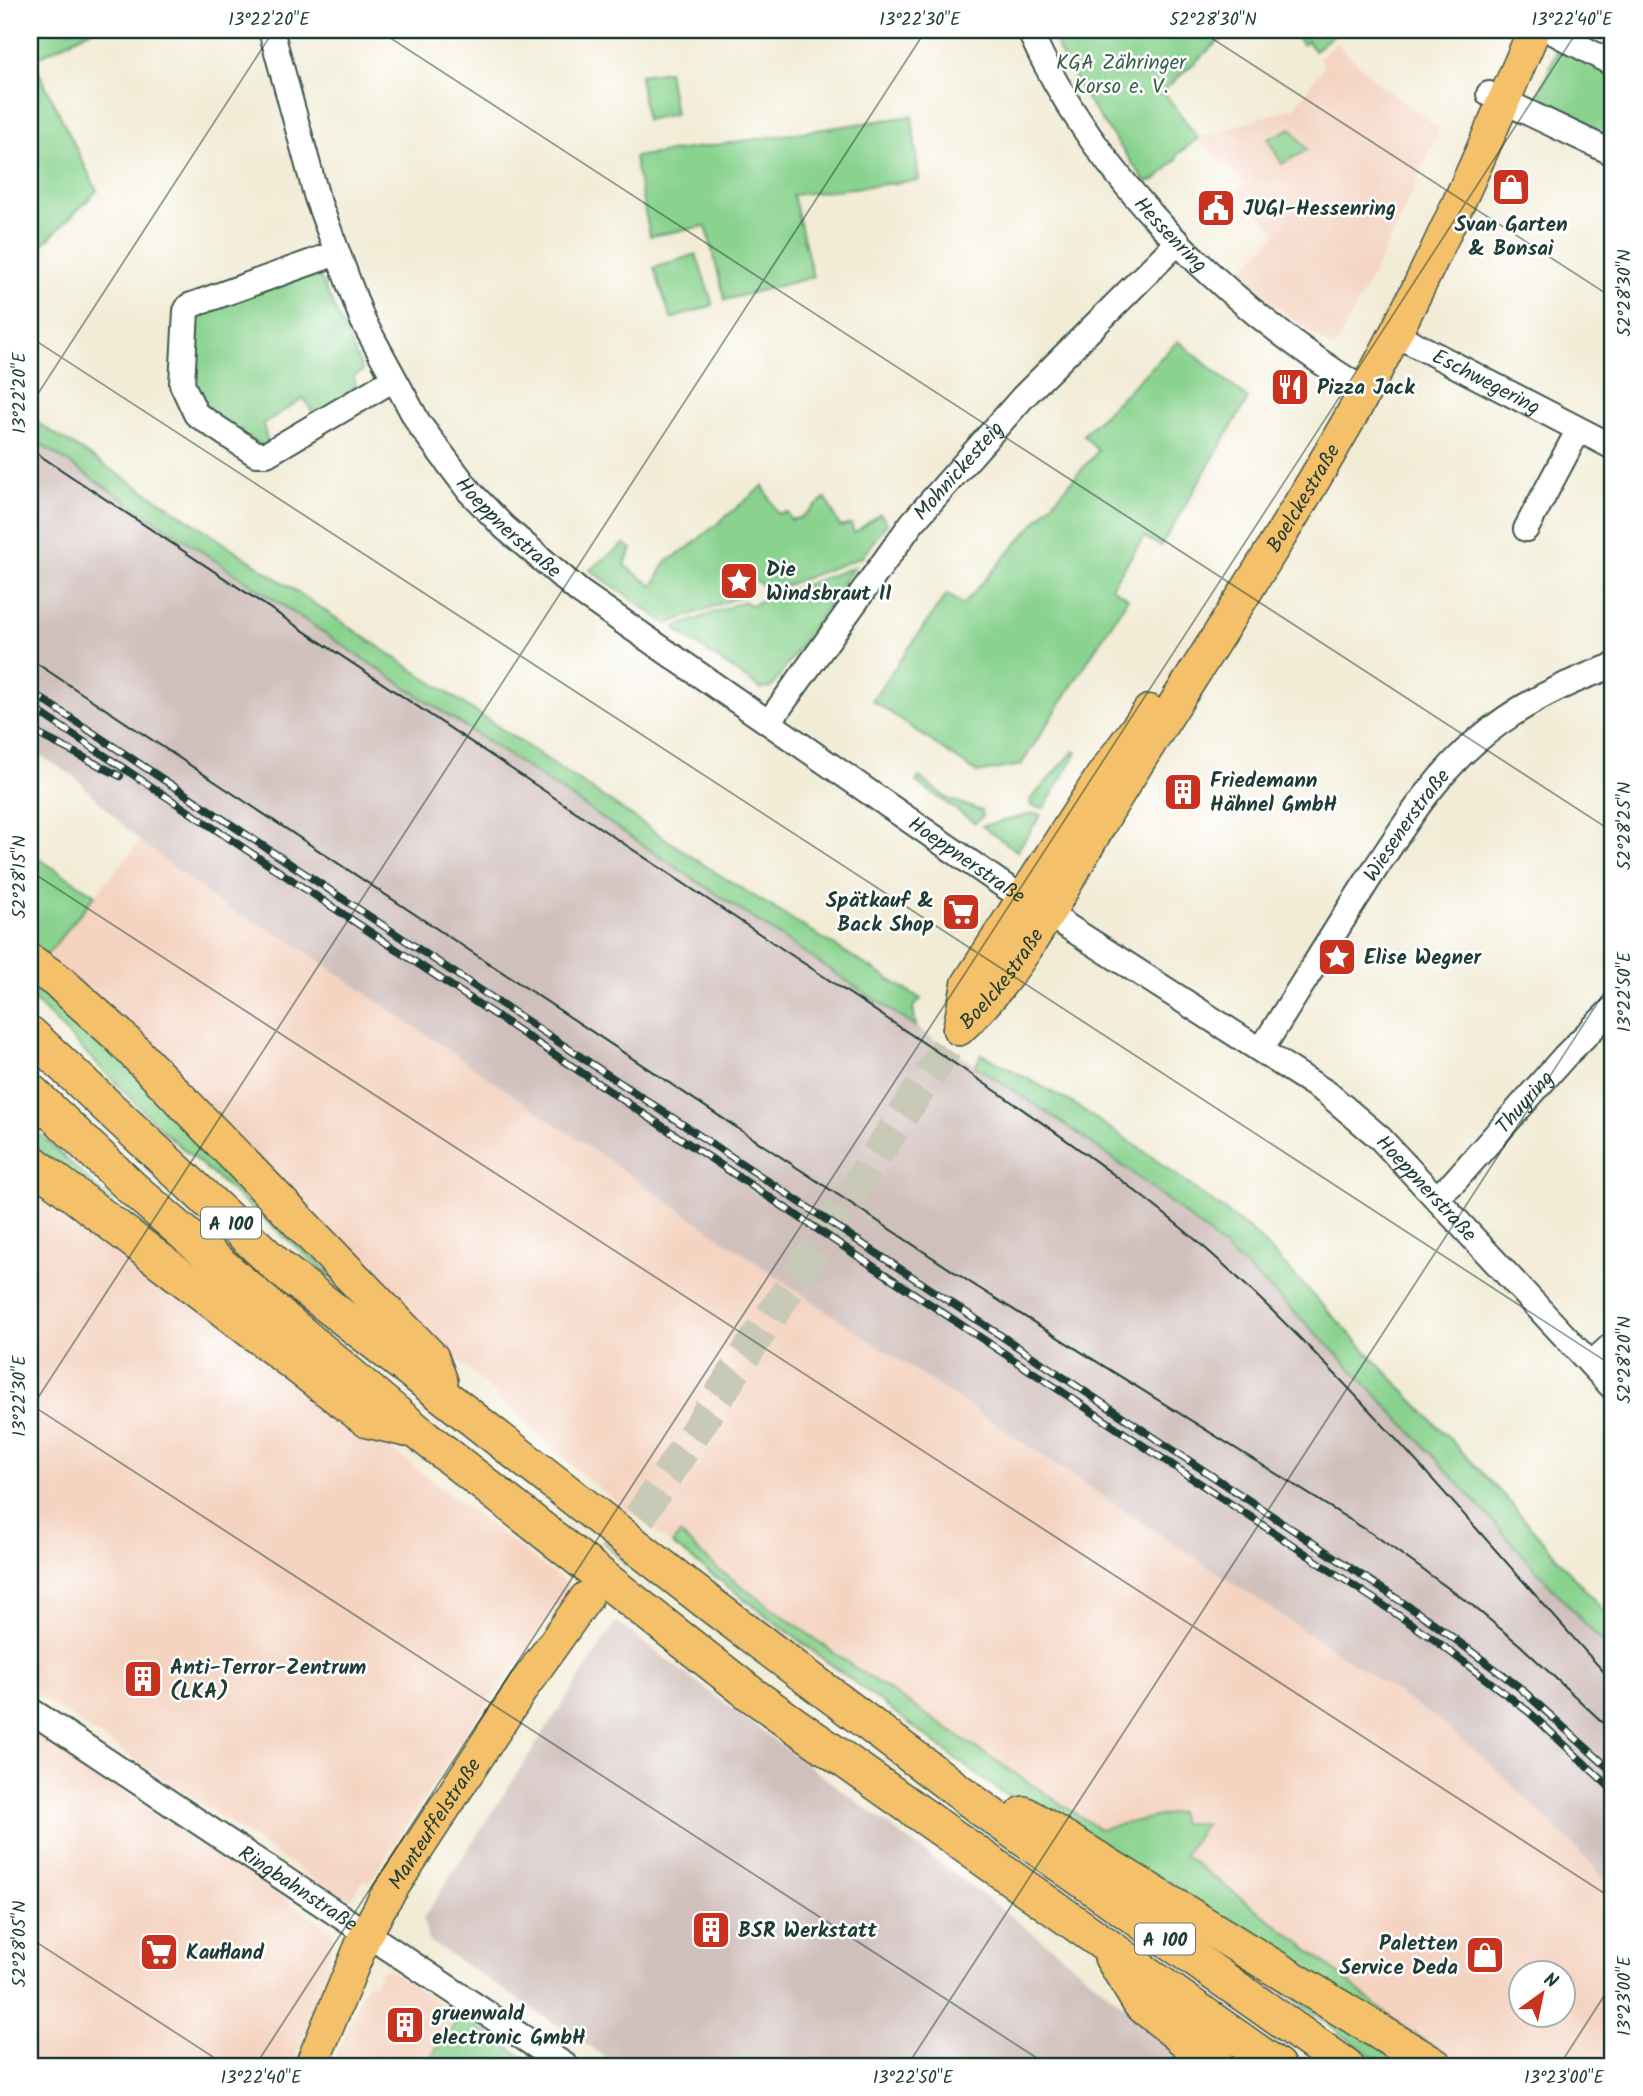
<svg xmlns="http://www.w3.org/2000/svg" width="1643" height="2096" font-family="Kalam,sans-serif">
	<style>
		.built { fill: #f4d3c0; fill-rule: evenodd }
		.industrial { fill: #d0c0bc }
		.green { fill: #8ad38f; stroke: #548862; stroke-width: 2 }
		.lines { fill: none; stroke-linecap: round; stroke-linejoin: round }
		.major-tunnel { stroke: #c8c9b6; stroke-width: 32; stroke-dasharray: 32 16; stroke-linecap: butt }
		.minor-casing { stroke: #3f574c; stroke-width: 28 }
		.major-casing { stroke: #3f574c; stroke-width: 35 }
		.highway-casing { stroke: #3f574c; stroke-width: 38 }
		.minor { stroke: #fff; stroke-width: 24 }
		.major { stroke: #f4c16a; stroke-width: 32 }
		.highway { stroke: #f4c16a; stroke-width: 35 }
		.tram { stroke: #1f3d34; stroke-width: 2 }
		.rail-casing { stroke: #1f3d34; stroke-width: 8 }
		.rail { stroke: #fff; stroke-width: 5; stroke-dasharray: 16; stroke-linecap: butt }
		.ticks { fill: none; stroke: #1f3d34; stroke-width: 2; stroke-opacity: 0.45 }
		.labels { text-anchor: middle; stroke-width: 5; stroke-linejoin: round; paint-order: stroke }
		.shield { fill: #fff; stroke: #627771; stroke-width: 2 }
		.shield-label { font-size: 19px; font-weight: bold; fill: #1f3d34 }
		.park-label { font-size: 21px; fill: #3a624b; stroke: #fff }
		.poi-label { font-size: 21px; font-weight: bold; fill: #1f3d34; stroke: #fff; text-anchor: start }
		.street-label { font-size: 21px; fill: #1f3d34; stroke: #fff }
		.neatline { fill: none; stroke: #1f3d34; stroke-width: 2.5 }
		.ticks-label { font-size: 18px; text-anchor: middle; fill: #1f3d34 }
	</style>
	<rect width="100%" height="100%" fill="#fff"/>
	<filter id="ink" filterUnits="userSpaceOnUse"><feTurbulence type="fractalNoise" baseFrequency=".0143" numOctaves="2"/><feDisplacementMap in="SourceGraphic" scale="14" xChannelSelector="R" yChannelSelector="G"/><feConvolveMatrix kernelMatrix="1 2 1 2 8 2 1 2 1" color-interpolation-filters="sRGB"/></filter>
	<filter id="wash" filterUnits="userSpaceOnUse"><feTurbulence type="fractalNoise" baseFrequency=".00686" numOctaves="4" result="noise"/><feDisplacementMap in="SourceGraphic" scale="28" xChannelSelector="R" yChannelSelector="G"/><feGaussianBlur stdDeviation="1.57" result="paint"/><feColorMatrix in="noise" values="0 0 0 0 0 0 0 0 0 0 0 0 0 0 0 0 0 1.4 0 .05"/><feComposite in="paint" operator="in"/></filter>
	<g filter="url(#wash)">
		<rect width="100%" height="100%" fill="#f2ecd6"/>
		<g class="built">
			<path d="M1336,42L1376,81L1440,129L1396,228L1334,350L1236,276L1277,233L1237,192L1245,184L1198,138L1294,107L1324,66L1319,57Z"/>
			<path d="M140,841L221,905L289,940L854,1330L1431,1715L1486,1760L1577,1849L1613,1889V2066H1460L1087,1847L984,1780L815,1656L582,1475L422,1326L46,956ZM1520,1974H1562V2016H1520Z"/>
			<path d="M30,1173L572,1588L484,1708L370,1882L364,1879L351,1899L331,1891L30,1690Z"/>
			<path d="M30,1729L331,1930L334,1940L327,1961L333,1964L292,2066H30Z"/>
			<path d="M388,1969L461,2016L424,2066H331L367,1982L373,1985L381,1971Z"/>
		</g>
		<g class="industrial">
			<path d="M30,437L946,1047L1061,1119L1141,1178L1223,1246L1310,1328L1397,1417L1613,1654V1889L1577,1849L1486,1760L1431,1715L854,1330L289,940L221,905L140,841L72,775L30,749Z"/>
			<path d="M616,1622L1045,1942L1200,2066H619L428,1940L423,1918Z"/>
		</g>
		<g class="green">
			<path d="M30,30H92L33,60L97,191L30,257Z"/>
			<path d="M1048,30H1231L1163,91L1198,138L1177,155V159L1157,179L1146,182L1082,93Z"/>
			<path d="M1291,30H1339L1314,51L1308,41L1303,45Z"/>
			<path d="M1560,44L1613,71V147L1534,105Z"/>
			<path d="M668,71L675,114L646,120L640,75Z"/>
			<path d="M912,116L919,180L793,195L813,277L725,300L706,226L650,236L634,157Z"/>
			<path d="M1291,128L1307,150L1282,164L1268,139Z"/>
			<path d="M696,254L713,305L671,319L654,268Z"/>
			<path d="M316,268L363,371L354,376L357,393L315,417L304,398L263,424L268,444L264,446L203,412L187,383L194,316Z"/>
			<path d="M1178,341L1248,399L1161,546L1144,537L1111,587L1128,598L1021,765L977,773L872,700L947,594L963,605L1098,451L1083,435Z"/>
			<path d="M30,418L167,505L715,872L921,999L913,1007L916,1027L30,437Z"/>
			<path d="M763,486L778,514L787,512L791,520L800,518L826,498L840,527L851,524L854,533L880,514L887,523L862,557L771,591L743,572L730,591L739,597L667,624L590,570L624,544L632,549L624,565L653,586L666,562L689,547Z"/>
			<path d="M854,567L772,687L761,689L676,630V627L744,601L750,605Z"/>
			<path d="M1074,751L1077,753L1044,808L1031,806L1030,800Z"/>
			<path d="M919,777L948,799L982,811L983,816L975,823L916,782Z"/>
			<path d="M1036,813L1041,815L1017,851L982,826Z"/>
			<path d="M30,853L95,895L46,956L30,946Z"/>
			<path d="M30,980L73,1012L351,1295L165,1133L30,996Z"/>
			<path d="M982,1054L1069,1101L1141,1149L1253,1232L1505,1497L1613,1622V1654C1485,1516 1364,1369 1222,1246C1145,1178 1062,1120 975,1066Z"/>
			<path d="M30,1125L115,1205L30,1145Z"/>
			<path d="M680,1534L718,1569L851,1665L1099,1829L1178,1812L1181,1823L1205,1824L1184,1855L1302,1944L1399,2024L1463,2066L1087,1847L984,1780L672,1544Z"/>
			<path d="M1273,1984L1414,2066H1385Z"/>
			<path d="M461,2016L537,2066H424Z"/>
		</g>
	</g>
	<g filter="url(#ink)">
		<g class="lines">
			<path class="major-tunnel" d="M587,1597L959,1029"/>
			<g class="minor-casing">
				<g id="minor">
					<path id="s1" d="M271,30L317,198L363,321L419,424L470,492L504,527L580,592L1003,885L1327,1093L1380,1138L1613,1388"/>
					<path id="s2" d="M1029,30C1097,181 1225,304 1365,391"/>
					<path d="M1549,30L1613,64"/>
					<path d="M1489,94L1613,153"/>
					<path d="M337,253L189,306L186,311L182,384L196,414L256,454H267L394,379"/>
					<path id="s3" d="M1395,334L1613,447"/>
					<path d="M1526,529L1578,431"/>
					<path id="s4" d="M769,722L912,523L1023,397L1178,242"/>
					<path id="s5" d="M1261,1050C1299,990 1336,929 1375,869C1405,824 1433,779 1474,743C1514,708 1563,683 1613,666"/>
					<path id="s6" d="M1436,1197L1453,1183L1565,1056L1613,1008"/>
					<path d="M1591,1364L1613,1344"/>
					<path id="s7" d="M30,1710L566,2066"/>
				</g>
			</g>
			<g class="major-casing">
				<g id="major">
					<path id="s8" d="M959,1029C1027,967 1067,877 1115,799C1199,664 1287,532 1364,393C1428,276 1482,153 1534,30"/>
					<path d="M959,1029L968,984L1102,776L1149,711"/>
					<path id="s9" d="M311,2066L366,1934L383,1902L525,1684L586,1598"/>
				</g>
			</g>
			<g class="highway-casing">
				<g id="highway">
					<path d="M30,962L59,982L117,1034L431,1358L440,1382"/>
					<path d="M30,1034L281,1269L715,1608L985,1811L1346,2066"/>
					<path d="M30,1091L132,1188L267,1305L418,1432L751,1694L1277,2066"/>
					<path d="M30,1161L368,1420L406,1429"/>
					<path d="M1024,1814L1435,2066"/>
					<path d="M1112,1957L1140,2003L1217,2066"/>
				</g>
			</g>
			<use href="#minor" class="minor"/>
			<use href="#major" class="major"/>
			<use href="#highway" class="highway"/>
			<g class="tram">
				<path d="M30,449L996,1091C1079,1148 1161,1206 1235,1275C1370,1401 1489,1545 1613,1682"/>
				<path d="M30,659L974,1285L1376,1536L1473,1606L1520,1645L1613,1732"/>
			</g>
			<g class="rail-casing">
				<g id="rail">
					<path d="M30,691L1432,1622L1519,1687L1613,1772"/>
					<path d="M30,706L1431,1637L1529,1712L1613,1790"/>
					<path d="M30,730L120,776"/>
				</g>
			</g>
			<use href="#rail" class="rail"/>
		</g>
	</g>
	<path class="ticks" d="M378,30L1613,832M1199,30L1613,298M30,337L1613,1366M30,406L274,30M30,871L1613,1899M30,1404L1049,2066M30,1410L926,30M30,1938L227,2066M255,2066L1578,30M907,2066L1613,979M1559,2066L1613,1982"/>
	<defs>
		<g id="shop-square" transform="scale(2.0125)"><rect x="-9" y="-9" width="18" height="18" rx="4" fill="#c8321e" stroke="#fff"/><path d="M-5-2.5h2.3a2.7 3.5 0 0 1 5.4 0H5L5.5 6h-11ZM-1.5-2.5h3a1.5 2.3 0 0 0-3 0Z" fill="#fff"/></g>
		<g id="civic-square" transform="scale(2.0125)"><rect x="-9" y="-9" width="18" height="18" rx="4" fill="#c8321e" stroke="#fff"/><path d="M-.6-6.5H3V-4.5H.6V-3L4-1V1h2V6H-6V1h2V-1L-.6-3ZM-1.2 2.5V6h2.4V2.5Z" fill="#fff"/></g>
		<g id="restaurant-square" transform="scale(2.0125)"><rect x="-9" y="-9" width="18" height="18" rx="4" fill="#c8321e" stroke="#fff"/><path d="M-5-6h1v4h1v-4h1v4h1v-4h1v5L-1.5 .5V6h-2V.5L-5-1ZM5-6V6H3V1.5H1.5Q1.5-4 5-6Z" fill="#fff"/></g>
		<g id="sight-square" transform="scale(2.0125)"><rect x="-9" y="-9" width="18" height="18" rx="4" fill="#c8321e" stroke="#fff"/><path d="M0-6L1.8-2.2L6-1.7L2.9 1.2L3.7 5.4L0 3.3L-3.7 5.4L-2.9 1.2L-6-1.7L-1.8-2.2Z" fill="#fff"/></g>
		<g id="building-square" transform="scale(2.0125)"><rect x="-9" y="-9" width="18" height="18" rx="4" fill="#c8321e" stroke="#fff"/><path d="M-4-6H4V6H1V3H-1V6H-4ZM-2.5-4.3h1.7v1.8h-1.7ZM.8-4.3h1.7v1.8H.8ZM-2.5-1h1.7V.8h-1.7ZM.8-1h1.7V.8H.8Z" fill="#fff"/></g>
		<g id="supermarket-square" transform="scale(2.0125)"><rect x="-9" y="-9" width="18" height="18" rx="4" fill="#c8321e" stroke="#fff"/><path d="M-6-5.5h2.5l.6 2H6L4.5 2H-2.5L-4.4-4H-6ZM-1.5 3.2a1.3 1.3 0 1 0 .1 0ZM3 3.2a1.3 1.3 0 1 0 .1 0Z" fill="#fff"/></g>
	</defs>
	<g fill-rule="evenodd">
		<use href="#shop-square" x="1511" y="187"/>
		<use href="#civic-square" x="1216" y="208"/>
		<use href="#restaurant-square" x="1290" y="387"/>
		<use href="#sight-square" x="739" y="581"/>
		<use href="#building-square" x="1183" y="792"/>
		<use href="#supermarket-square" x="961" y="912"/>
		<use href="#sight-square" x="1337" y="957"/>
		<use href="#building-square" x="143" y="1679"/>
		<use href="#building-square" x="711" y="1930"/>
		<use href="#supermarket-square" x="159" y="1952"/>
		<use href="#shop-square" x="1485" y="1955"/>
		<use href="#building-square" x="405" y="2025"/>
	</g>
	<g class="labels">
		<g class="shield">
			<rect x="201" y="1207.5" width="60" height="31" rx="5"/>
			<rect x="1135" y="1923.5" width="60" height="31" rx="5"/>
		</g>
		<g class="shield-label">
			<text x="231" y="1230">A 100</text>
			<text x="1165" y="1946">A 100</text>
		</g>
		<g class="park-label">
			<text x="1121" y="69">KGA Zähringer<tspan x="1121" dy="24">Korso e. V.</tspan></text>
		</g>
		<g class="poi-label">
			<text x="1243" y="215">JUGI-Hessenring</text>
			<text x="1511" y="231" text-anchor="middle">Svan Garten<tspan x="1511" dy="24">&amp; Bonsai</tspan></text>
			<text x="1317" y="394">Pizza Jack</text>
			<text x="766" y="576">Die<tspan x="766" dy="24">Windsbraut II</tspan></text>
			<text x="1210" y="787">Friedemann<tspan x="1210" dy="24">Hähnel GmbH</tspan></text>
			<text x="934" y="907" text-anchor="end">Spätkauf &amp;<tspan x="934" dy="24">Back Shop</tspan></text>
			<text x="1364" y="964">Elise Wegner</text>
			<text x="170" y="1674">Anti-Terror-Zentrum<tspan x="170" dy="24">(LKA)</tspan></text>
			<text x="738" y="1937">BSR Werkstatt</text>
			<text x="1458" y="1950" text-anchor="end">Paletten<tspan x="1458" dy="24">Service Deda</tspan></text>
			<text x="186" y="1959">Kaufland</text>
			<text x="432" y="2020">gruenwald<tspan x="432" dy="24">electronic GmbH</tspan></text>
		</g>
		<g class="street-label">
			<text dy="7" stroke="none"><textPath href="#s2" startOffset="250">Hessenring</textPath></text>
			<text dy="7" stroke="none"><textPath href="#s3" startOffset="103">Eschwegering</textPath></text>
			<text dy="7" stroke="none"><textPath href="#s4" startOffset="315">Mohnickesteig</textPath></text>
			<text dy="7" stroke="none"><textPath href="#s8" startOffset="634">Boelckestraße</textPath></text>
			<text dy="7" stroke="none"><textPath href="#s1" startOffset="560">Hoeppnerstraße</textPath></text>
			<text dy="7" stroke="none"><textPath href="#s5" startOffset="268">Wiesenerstraße</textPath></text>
			<text dy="7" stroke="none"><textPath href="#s1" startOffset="1127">Hoeppnerstraße</textPath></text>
			<text dy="7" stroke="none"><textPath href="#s8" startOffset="66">Boelckestraße</textPath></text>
			<text dy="7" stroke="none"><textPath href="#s6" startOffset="130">Thuyring</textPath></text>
			<text dy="7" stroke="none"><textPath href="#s1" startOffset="1694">Hoeppnerstraße</textPath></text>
			<text dy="7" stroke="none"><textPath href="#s9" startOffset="273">Manteuffelstraße</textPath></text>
			<text dy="7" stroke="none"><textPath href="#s7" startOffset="322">Ringbahnstraße</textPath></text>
		</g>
	</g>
	<rect width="1643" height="2096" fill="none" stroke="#fff" stroke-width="77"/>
	<g transform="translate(1542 1994) rotate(33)"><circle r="33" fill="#ffffff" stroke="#a5b1ae" stroke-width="2"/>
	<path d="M0-5L12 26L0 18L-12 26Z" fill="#c8321e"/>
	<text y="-10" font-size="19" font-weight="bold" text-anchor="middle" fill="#1f3d34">N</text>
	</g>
	<rect x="38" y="38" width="1566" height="2020" class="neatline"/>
	<g class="ticks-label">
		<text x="269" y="25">13°22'20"E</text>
		<text x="920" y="25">13°22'30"E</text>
		<text x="1213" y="25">52°28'30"N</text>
		<text x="1572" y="25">13°22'40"E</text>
		<text transform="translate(1624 293) rotate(-90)" y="6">52°28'30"N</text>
		<text transform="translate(19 393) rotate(-90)" y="6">13°22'20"E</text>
		<text transform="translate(1624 826) rotate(-90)" y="6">52°28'25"N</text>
		<text transform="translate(19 877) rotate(-90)" y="6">52°28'15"N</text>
		<text transform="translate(1624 992) rotate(-90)" y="6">13°22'50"E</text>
		<text transform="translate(1624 1360) rotate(-90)" y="6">52°28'20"N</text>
		<text transform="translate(19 1396) rotate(-90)" y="6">13°22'30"E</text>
		<text transform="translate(19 1944) rotate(-90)" y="6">52°28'05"N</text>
		<text transform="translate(1624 1996) rotate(-90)" y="6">13°23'00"E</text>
		<text x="261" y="2083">13°22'40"E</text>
		<text x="913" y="2083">13°22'50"E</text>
		<text x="1564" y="2083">13°23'00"E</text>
	</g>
</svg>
